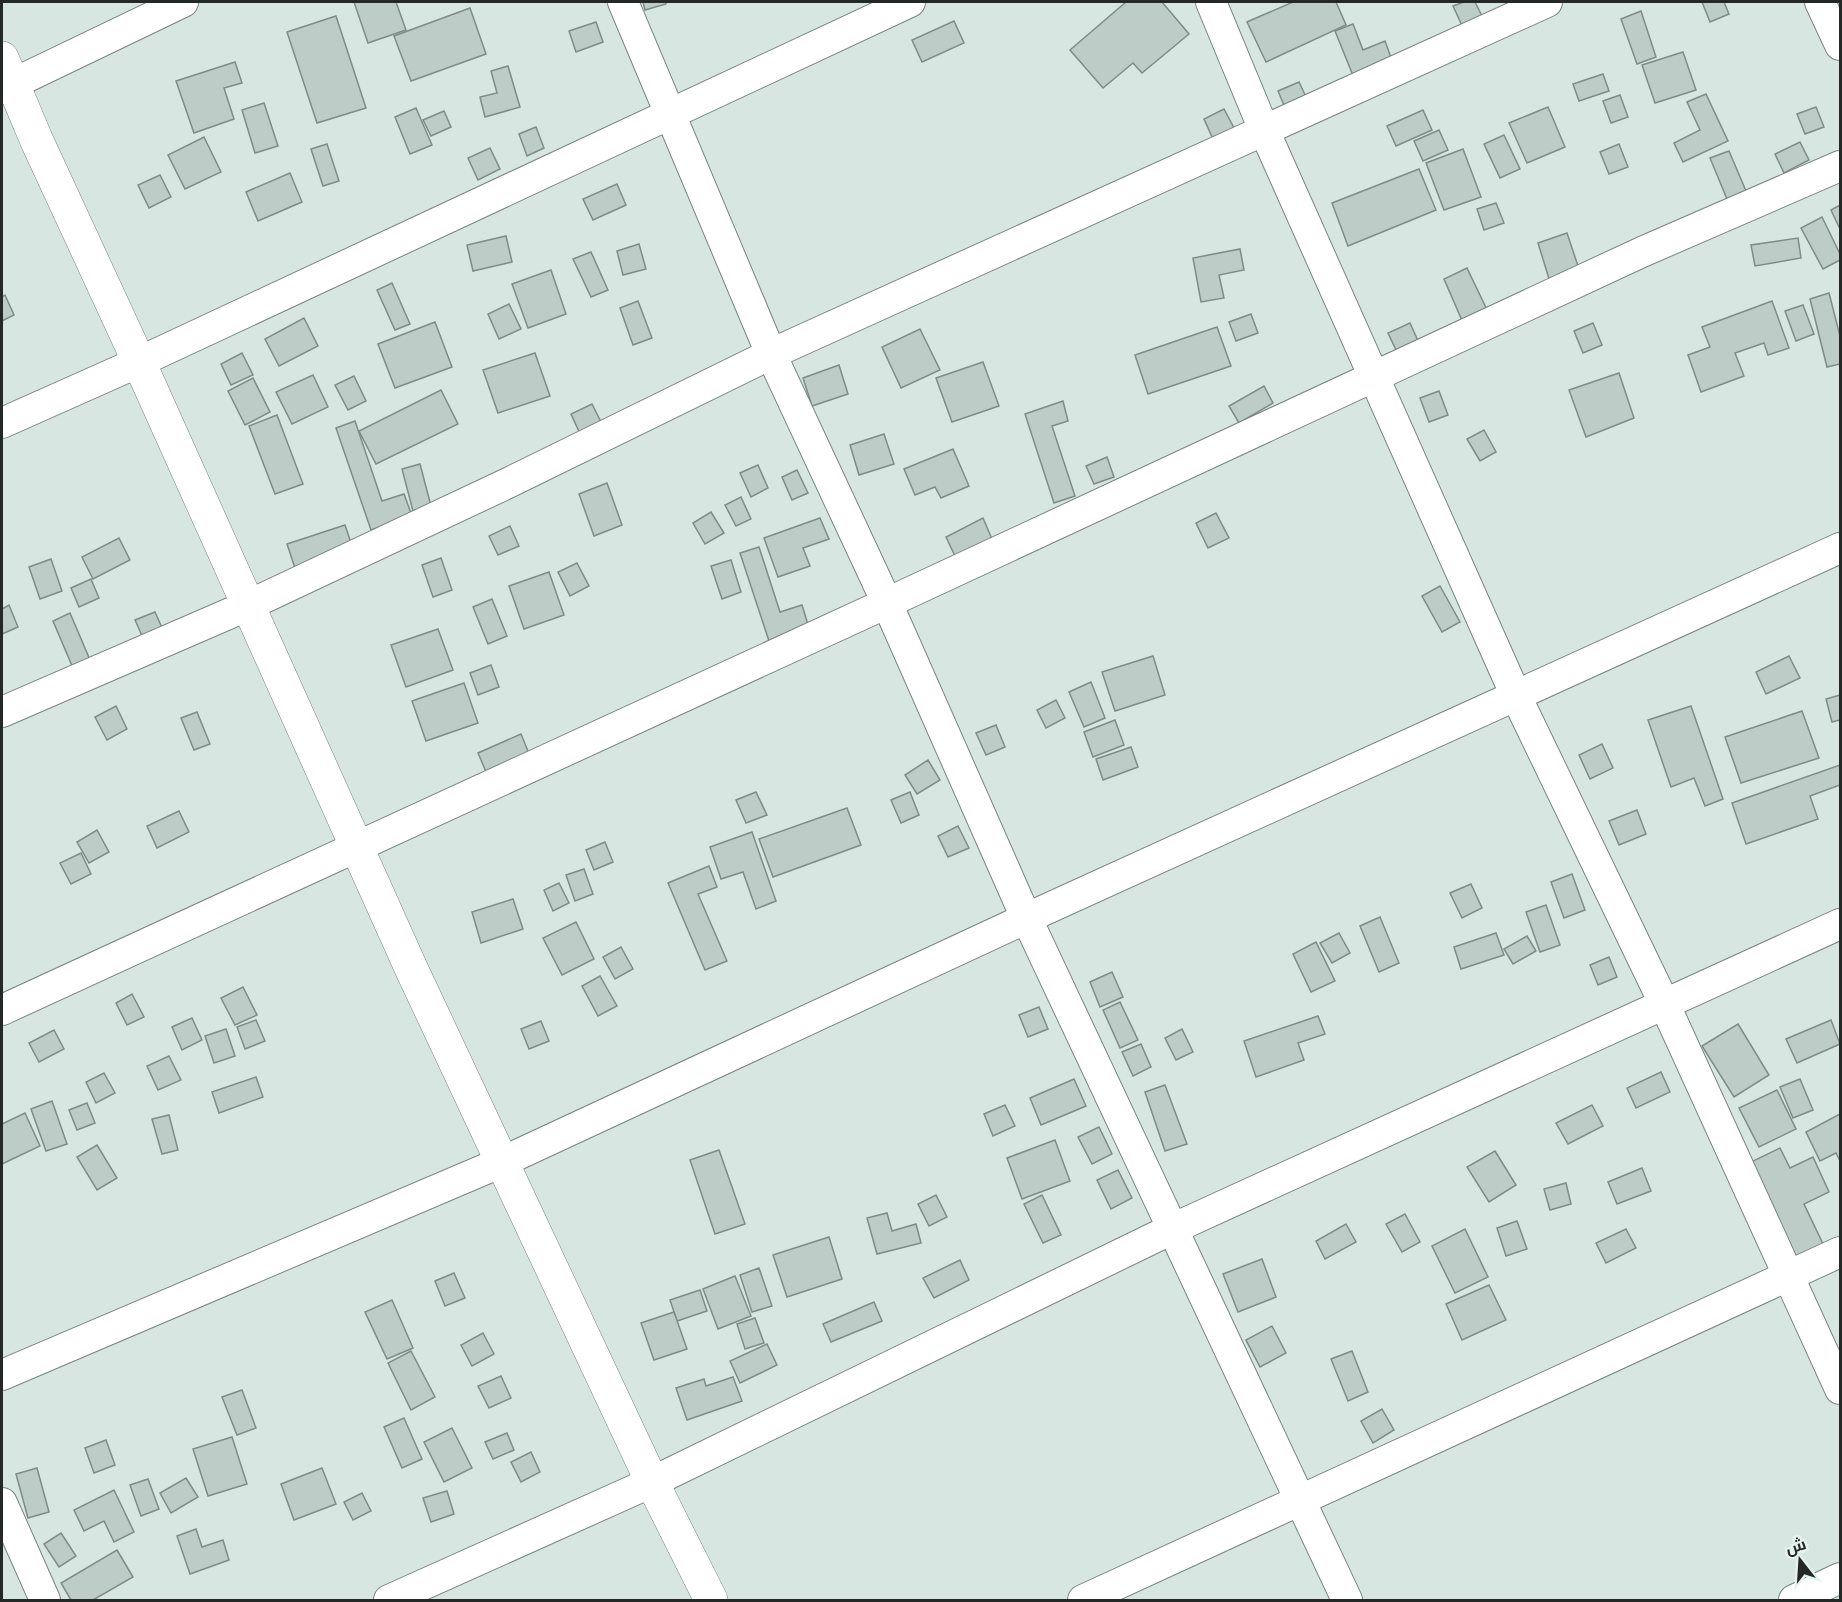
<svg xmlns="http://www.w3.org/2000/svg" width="1842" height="1602" font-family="'Space Grotesk',Cairo,sans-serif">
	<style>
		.building { fill: #beccc7; stroke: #7f8b87; stroke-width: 1.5 }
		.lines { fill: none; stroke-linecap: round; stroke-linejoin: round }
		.street-casing { stroke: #788580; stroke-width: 32 }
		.secondary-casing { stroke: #788580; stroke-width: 34 }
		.street { stroke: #fff; stroke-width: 30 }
		.secondary { stroke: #fff; stroke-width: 33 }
	</style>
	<rect width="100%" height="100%" fill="#d8e6e1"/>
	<g class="building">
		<path d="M354,2H396L406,30L368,43Z"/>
		<path d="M643,2H666V4L645,10Z"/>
		<path d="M1126,2H1162L1189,34L1142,73L1133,63L1103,88L1070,50Z"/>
		<path d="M1293,2H1336L1346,25L1266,62L1247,22Z"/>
		<path d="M1464,2H1475L1485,22L1464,30L1453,6Z"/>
		<path d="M1702,2H1724L1729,14L1710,22Z"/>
		<path d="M470,8L486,54L411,81L394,36Z"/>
		<path d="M1641,11L1656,57L1637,64L1621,19Z"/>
		<path d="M336,16L366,108L317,123L287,32Z"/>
		<path d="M954,21L964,43L922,62L912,40Z"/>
		<path d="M596,22L603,42L576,52L569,31Z"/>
		<path d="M1353,24L1363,50L1385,41L1393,63L1354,78L1335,31Z"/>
		<path d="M1683,52L1696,90L1655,103L1642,65Z"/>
		<path d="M235,62L242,83L224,88L234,119L194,133L176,81Z"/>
		<path d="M508,66L520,107L485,117L480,97L497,93L491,71Z"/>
		<path d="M1603,74L1609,91L1579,101L1573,84Z"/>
		<path d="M1299,82L1308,101L1286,110L1278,91Z"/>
		<path d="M1706,94L1728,141L1683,162L1674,143L1700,130L1687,102Z"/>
		<path d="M1620,95L1628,117L1611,123L1603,101Z"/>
		<path d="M264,103L278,146L255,153L242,110Z"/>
		<path d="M1548,107L1565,147L1527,163L1509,123Z"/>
		<path d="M1816,107L1824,127L1805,134L1797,114Z"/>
		<path d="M416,108L432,145L410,154L395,117Z"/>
		<path d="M1224,109L1234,128L1213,139L1204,119Z"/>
		<path d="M1423,110L1432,130L1396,146L1387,126Z"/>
		<path d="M444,111L451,127L431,136L423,120Z"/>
		<path d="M536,127L544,148L527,156L519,134Z"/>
		<path d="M1439,130L1448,150L1423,161L1414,141Z"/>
		<path d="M1504,135L1520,169L1500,178L1484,144Z"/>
		<path d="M204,137L221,172L185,189L168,155Z"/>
		<path d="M1800,142L1809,160L1784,173L1775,154Z"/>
		<path d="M327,144L339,181L323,186L311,149Z"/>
		<path d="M1619,144L1628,167L1609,174L1600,152Z"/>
		<path d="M490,148L500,169L478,180L468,158Z"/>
		<path d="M1463,149L1481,197L1444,210L1426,163Z"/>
		<path d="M1729,151L1746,191L1727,199L1710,158Z"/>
		<path d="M1419,169L1436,210L1348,246L1332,203Z"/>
		<path d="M290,173L302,202L258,221L246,192Z"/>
		<path d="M160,175L171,197L149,208L138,185Z"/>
		<path d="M617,184L626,205L593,220L583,199Z"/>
		<path d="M1496,203L1504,223L1484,230L1477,209Z"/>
		<path d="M1840,205V227H1839L1831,210Z"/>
		<path d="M1822,217L1840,254V260L1823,269L1801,228Z"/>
		<path d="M1567,233L1580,272L1550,282L1538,243Z"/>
		<path d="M506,236L512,262L473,271L467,245Z"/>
		<path d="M1798,238L1801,258L1755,266L1751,245Z"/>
		<path d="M639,244L646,269L623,275L617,251Z"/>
		<path d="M1240,249L1244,270L1219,275L1224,298L1201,302L1193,258Z"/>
		<path d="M591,252L608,290L591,297L573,259Z"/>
		<path d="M1467,268L1489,314L1464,325L1444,279Z"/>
		<path d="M551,270L566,314L528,328L512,284Z"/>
		<path d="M392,283L410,324L395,330L377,290Z"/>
		<path d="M1829,293L1840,336V364L1827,367L1810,299Z"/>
		<path d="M5,295L14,315L2,321V297Z"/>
		<path d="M638,301L652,338L633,345L620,308Z"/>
		<path d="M1772,301L1789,348L1768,355L1764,343L1735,353L1744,376L1701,392L1688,355L1710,347L1702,327Z"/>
		<path d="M509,304L521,329L499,339L488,314Z"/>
		<path d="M1803,305L1814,334L1796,341L1785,311Z"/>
		<path d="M1251,314L1258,333L1236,341L1229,322Z"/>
		<path d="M304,318L318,346L279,366L265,339Z"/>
		<path d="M435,322L452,367L395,388L378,344Z"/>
		<path d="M1410,323L1419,343L1397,352L1388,333Z"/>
		<path d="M1593,323L1602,345L1583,353L1574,331Z"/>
		<path d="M1217,327L1231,366L1148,394L1135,355Z"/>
		<path d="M920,329L940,370L901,388L882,347Z"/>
		<path d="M242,353L253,375L231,385L221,364Z"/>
		<path d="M535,353L550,396L498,413L483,370Z"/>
		<path d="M983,362L999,406L952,422L936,378Z"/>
		<path d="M839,365L848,394L812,406L803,378Z"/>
		<path d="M1619,373L1634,418L1586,437L1569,390Z"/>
		<path d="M313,375L328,407L292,424L276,392Z"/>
		<path d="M354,376L366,401L348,410L335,385Z"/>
		<path d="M253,378L270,412L245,425L228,391Z"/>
		<path d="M1264,386L1273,403L1239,423L1229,406Z"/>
		<path d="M441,390L458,424L376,464L359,431Z"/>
		<path d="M1439,391L1448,415L1429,422L1420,398Z"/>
		<path d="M1063,401L1068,421L1052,426L1075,496L1054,503L1025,414Z"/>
		<path d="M592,404L604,428L582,438L571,414Z"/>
		<path d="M277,415L303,484L275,494L249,426Z"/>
		<path d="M355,421L382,501L404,494L412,516L371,530L336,428Z"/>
		<path d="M1484,430L1496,452L1480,461L1467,439Z"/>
		<path d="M884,434L894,464L859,475L850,445Z"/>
		<path d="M953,449L969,486L941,498L935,487L915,495L904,469Z"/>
		<path d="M1107,457L1114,477L1094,484L1086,466Z"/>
		<path d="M420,464L431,506L413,511L402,469Z"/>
		<path d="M758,465L768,488L751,497L740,473Z"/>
		<path d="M797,470L808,493L792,500L782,477Z"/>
		<path d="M607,483L622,525L594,536L579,494Z"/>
		<path d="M741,497L751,519L736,526L725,505Z"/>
		<path d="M711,512L724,533L705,544L693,523Z"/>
		<path d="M1216,513L1229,538L1208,548L1196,523Z"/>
		<path d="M820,518L829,539L803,548L810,566L778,577L764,538Z"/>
		<path d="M983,518L992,539L955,556L946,537Z"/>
		<path d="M345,525L355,555L297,574L287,544Z"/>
		<path d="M510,526L519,546L498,555L489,536Z"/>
		<path d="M119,538L130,560L93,579L82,557Z"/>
		<path d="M759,547L780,612L802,605L809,628L769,641L740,553Z"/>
		<path d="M441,558L452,590L433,597L422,565Z"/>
		<path d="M51,559L62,591L40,599L29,567Z"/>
		<path d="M731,560L741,592L722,599L711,566Z"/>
		<path d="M577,563L589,586L570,596L558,572Z"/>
		<path d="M549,572L564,615L524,629L509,586Z"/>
		<path d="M91,579L99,598L79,607L71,588Z"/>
		<path d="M1440,586L1460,622L1442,632L1422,596Z"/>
		<path d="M492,599L507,636L488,644L473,607Z"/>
		<path d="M9,605L18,627L2,634V609Z"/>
		<path d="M155,612L163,630L143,638L135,620Z"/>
		<path d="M70,613L90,660L73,668L53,621Z"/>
		<path d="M438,629L453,670L406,687L391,645Z"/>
		<path d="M1153,656L1165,695L1115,711L1102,672Z"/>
		<path d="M1789,656L1800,678L1766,694L1756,672Z"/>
		<path d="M491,665L499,687L478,695L470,673Z"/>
		<path d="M1091,682L1105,718L1084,727L1069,692Z"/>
		<path d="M464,683L478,723L426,741L412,701Z"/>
		<path d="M1840,695V720L1832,722L1826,699Z"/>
		<path d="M1056,700L1065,718L1046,728L1037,710Z"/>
		<path d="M116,706L127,729L107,740L95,717Z"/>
		<path d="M1691,706L1723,799L1705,806L1694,778L1671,787L1648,720Z"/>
		<path d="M1802,711L1819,758L1741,783L1725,737Z"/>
		<path d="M197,712L210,744L194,750L181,718Z"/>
		<path d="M1115,720L1124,745L1093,757L1084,732Z"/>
		<path d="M996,725L1005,747L986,755L976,733Z"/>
		<path d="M521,734L530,756L487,774L478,753Z"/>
		<path d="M1602,744L1613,768L1590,779L1579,755Z"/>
		<path d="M1131,747L1138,767L1103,780L1096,759Z"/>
		<path d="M928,760L940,780L917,794L905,775Z"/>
		<path d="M1840,765V785L1810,796L1818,819L1746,844L1732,803Z"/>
		<path d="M756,792L767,815L746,823L736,800Z"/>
		<path d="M910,792L919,815L901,823L891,800Z"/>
		<path d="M847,808L861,845L773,877L759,839Z"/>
		<path d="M1637,810L1646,834L1619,845L1609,821Z"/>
		<path d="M179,811L189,832L157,848L147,826Z"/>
		<path d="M958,826L969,848L948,857L938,836Z"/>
		<path d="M97,830L109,852L89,863L77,842Z"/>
		<path d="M752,832L776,901L756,909L743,872L721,879L710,847Z"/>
		<path d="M605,842L613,862L594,870L586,850Z"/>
		<path d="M81,853L91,874L71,884L60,863Z"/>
		<path d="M709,866L717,887L698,894L727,961L705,970L668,883Z"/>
		<path d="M584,869L593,894L575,901L566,875Z"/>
		<path d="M1572,874L1585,910L1564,918L1551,882Z"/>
		<path d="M559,883L569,903L553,911L544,890Z"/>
		<path d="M1471,884L1482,908L1462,918L1450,893Z"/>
		<path d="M513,899L523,929L481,943L472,912Z"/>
		<path d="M1546,905L1560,945L1540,952L1526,912Z"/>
		<path d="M1380,917L1399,963L1379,972L1360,926Z"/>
		<path d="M576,922L594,959L562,975L543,938Z"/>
		<path d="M1339,933L1350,953L1332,963L1320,943Z"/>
		<path d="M1496,933L1504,955L1461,969L1454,947Z"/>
		<path d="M1527,936L1536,951L1513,964L1504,949Z"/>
		<path d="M1316,942L1335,981L1311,992L1293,954Z"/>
		<path d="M621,947L633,969L615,979L603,957Z"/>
		<path d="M1609,957L1617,977L1598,985L1590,965Z"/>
		<path d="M1112,972L1123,997L1100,1007L1090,982Z"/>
		<path d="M600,976L617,1006L598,1016L582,986Z"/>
		<path d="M243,987L257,1015L235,1025L221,998Z"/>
		<path d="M132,994L144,1017L127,1025L116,1003Z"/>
		<path d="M1120,1002L1138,1040L1120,1048L1103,1010Z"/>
		<path d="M1039,1007L1048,1029L1028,1037L1019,1015Z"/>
		<path d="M1318,1016L1325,1034L1298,1043L1304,1060L1256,1077L1244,1041Z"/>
		<path d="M192,1018L202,1040L182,1050L172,1027Z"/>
		<path d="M256,1020L265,1041L245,1049L237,1027Z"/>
		<path d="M1831,1020L1840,1044L1797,1063L1786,1039Z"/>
		<path d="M541,1021L549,1041L529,1049L521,1029Z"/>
		<path d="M1738,1024L1769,1075L1734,1097L1702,1046Z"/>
		<path d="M226,1029L235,1056L214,1063L205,1036Z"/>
		<path d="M1182,1029L1193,1052L1176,1060L1165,1038Z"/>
		<path d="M54,1030L64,1049L39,1062L29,1043Z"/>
		<path d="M1141,1044L1151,1067L1133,1076L1122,1052Z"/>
		<path d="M169,1056L181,1080L158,1090L147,1066Z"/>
		<path d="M1661,1072L1670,1092L1636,1108L1627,1088Z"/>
		<path d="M104,1073L115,1093L96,1103L86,1082Z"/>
		<path d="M256,1077L263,1097L219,1113L212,1092Z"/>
		<path d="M1074,1079L1086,1106L1041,1125L1030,1098Z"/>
		<path d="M1800,1079L1813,1110L1793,1118L1780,1087Z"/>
		<path d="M1165,1085L1187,1144L1165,1151L1145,1092Z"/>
		<path d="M1777,1090L1796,1129L1759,1147L1739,1108Z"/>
		<path d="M52,1101L67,1144L46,1151L31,1109Z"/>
		<path d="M87,1103L95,1123L77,1130L69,1110Z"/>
		<path d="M1005,1105L1015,1126L993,1136L984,1114Z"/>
		<path d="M1592,1105L1603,1126L1568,1144L1556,1123Z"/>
		<path d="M25,1113L40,1146L2,1164V1124Z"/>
		<path d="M1840,1114V1161L1836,1153L1820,1161L1806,1132Z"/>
		<path d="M169,1115L178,1150L162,1154L152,1119Z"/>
		<path d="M1099,1127L1112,1154L1092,1164L1078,1137Z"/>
		<path d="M1055,1140L1070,1181L1022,1199L1007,1158Z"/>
		<path d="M97,1145L117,1178L97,1190L77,1157Z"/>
		<path d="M1780,1148L1790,1168L1813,1157L1829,1192L1804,1204L1823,1244L1794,1258L1749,1163Z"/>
		<path d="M719,1150L745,1224L715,1234L690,1160Z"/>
		<path d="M1495,1151L1516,1185L1489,1202L1467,1167Z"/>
		<path d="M1642,1168L1651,1191L1617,1204L1608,1182Z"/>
		<path d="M1118,1170L1132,1198L1111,1209L1097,1180Z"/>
		<path d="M1566,1183L1571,1204L1550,1210L1544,1189Z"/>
		<path d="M936,1195L947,1217L929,1226L918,1204Z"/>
		<path d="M1042,1195L1061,1235L1043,1243L1024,1204Z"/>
		<path d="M887,1213L892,1231L916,1224L921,1243L877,1254L867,1218Z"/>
		<path d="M1405,1214L1420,1242L1402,1252L1386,1224Z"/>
		<path d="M1517,1221L1527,1249L1506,1256L1497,1228Z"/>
		<path d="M1346,1224L1356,1242L1325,1259L1316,1241Z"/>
		<path d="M1465,1229L1488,1277L1455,1293L1432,1246Z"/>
		<path d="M1626,1229L1636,1248L1606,1263L1596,1243Z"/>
		<path d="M829,1237L842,1279L787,1297L773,1255Z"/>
		<path d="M1262,1259L1276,1297L1238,1312L1223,1274Z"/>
		<path d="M960,1260L969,1280L934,1298L923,1278Z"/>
		<path d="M759,1268L772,1306L752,1312L740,1275Z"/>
		<path d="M454,1273L465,1298L445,1306L435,1281Z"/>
		<path d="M735,1276L751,1316L718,1329L703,1289Z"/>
		<path d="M1489,1285L1506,1320L1462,1340L1446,1304Z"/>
		<path d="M700,1290L707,1311L677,1321L670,1300Z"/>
		<path d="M392,1300L413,1348L387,1359L365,1312Z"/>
		<path d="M874,1302L882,1321L831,1342L823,1324Z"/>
		<path d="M674,1312L687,1349L654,1360L641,1323Z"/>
		<path d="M755,1318L764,1343L745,1349L737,1324Z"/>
		<path d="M1272,1326L1286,1353L1260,1367L1246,1340Z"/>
		<path d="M483,1333L494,1354L472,1366L461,1345Z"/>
		<path d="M767,1344L777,1365L740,1383L730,1361Z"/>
		<path d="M411,1351L435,1397L411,1410L388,1363Z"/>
		<path d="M1352,1351L1368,1392L1348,1401L1331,1359Z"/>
		<path d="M501,1376L511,1398L489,1408L478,1386Z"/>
		<path d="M733,1377L742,1401L687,1420L676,1388L704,1379L706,1386Z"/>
		<path d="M242,1390L256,1428L237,1435L222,1397Z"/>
		<path d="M1382,1409L1394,1430L1373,1443L1361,1421Z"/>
		<path d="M404,1418L422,1459L402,1468L384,1427Z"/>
		<path d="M452,1428L472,1468L444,1482L424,1442Z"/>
		<path d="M507,1433L514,1450L493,1459L485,1442Z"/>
		<path d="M232,1437L247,1484L208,1496L193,1449Z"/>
		<path d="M106,1440L115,1465L94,1473L85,1448Z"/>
		<path d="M531,1452L540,1472L521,1482L511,1462Z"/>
		<path d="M37,1468L49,1512L28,1518L16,1474Z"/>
		<path d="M322,1468L336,1504L294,1520L281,1484Z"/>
		<path d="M186,1478L198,1497L171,1513L160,1493Z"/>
		<path d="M148,1479L159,1509L141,1516L130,1485Z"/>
		<path d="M114,1490L134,1532L114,1542L104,1521L84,1531L74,1510Z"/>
		<path d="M447,1491L454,1514L431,1522L423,1498Z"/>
		<path d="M362,1493L371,1511L353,1520L344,1502Z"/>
		<path d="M196,1529L202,1547L223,1540L229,1560L190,1574L177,1536Z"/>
		<path d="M61,1533L76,1556L59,1567L44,1544Z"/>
		<path d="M117,1550L133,1577L93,1600H71L61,1583Z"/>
	</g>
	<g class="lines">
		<g class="street-casing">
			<g id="street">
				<path d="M623,2L771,354L887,603L1019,902L1347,1600"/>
				<path d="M1211,2L1264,130L1516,696L1664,1003L1840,1389"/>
				<path d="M1820,2L1840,45"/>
				<path d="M2,89L183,2"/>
				<path d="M2,423L139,362L910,2"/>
				<path d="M2,712L249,605L508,483L771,354L1547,2"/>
				<path d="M2,1010L887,603L1642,252L1840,166"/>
				<path d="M2,1375L502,1162L1027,918L1840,548"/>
				<path d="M2,1503L45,1600"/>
				<path d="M389,1600L652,1482L1172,1229L1840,924"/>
				<path d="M1083,1600L1840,1252"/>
				<path d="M1794,1600L1840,1578"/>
			</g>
		</g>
		<g class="secondary-casing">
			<path id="secondary" d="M2,58L36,139L139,362L411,968L652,1482L711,1600"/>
		</g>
		<use href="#street" class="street"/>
		<use href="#secondary" class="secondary"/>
	</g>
	<rect width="1842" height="1602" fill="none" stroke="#242928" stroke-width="6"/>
	<g transform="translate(1800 1560) rotate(343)" stroke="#e6f3ee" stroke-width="4.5" paint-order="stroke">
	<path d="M0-4.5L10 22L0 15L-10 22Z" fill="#242928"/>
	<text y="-9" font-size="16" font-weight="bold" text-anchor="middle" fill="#242928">ش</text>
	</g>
</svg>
